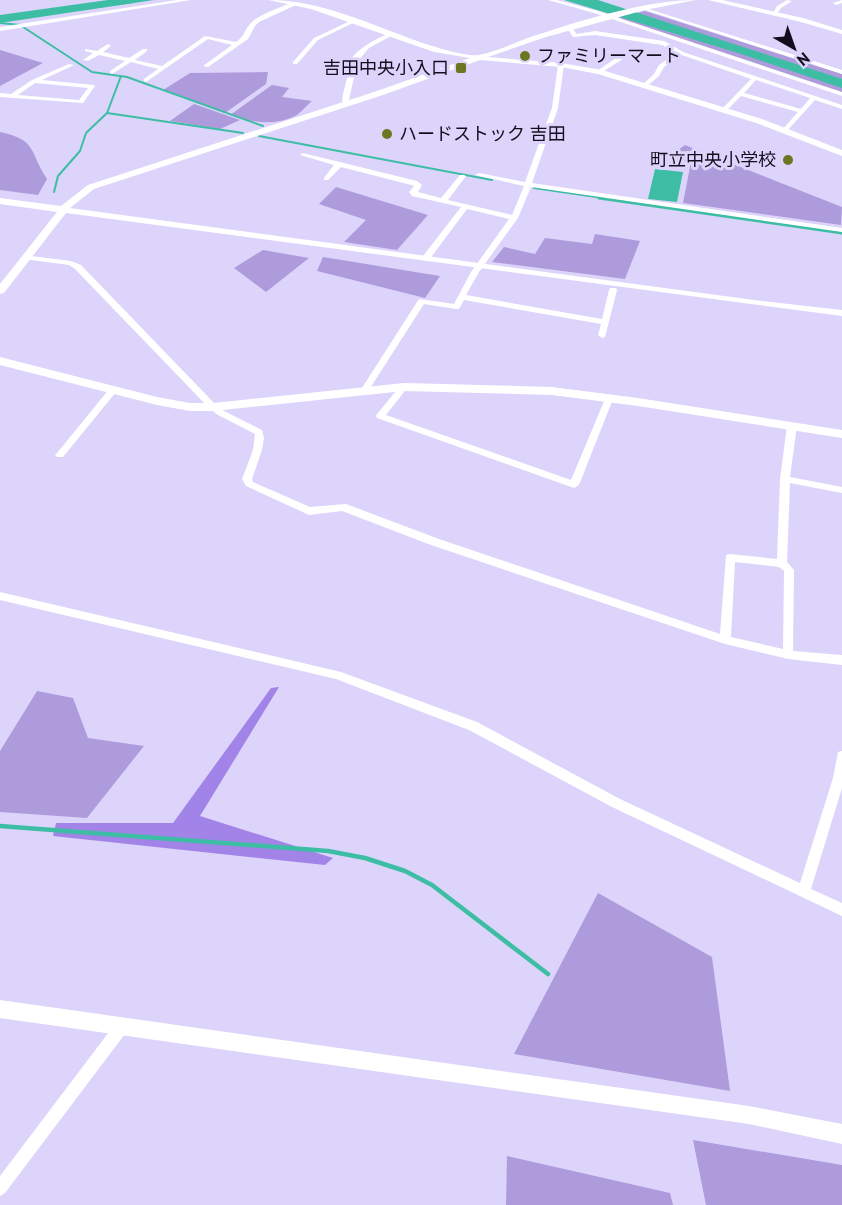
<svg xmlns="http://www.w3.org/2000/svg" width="842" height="1205" font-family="'PT Sans','Noto Sans JP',sans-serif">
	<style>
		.green { fill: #ad9bdc }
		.forest { fill: #a283e7 }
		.water { fill: #3dbea4 }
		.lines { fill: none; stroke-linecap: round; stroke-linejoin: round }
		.stream-far2 { stroke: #3dbea4; stroke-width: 2 }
		.stream-far1 { stroke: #3dbea4; stroke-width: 3 }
		.stream { stroke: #3dbea4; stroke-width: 4.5 }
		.river { fill: #3dbea4; fill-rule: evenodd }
		.minor { fill: #fff; fill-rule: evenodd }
		.tertiary { fill: #fff; fill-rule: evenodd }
		.poi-dot { fill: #6c7722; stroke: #ddd4fb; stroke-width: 2 }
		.labels { text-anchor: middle; stroke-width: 6; stroke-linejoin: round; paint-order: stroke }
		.far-poi-label { font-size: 18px; fill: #130e1e; stroke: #ddd4fb; text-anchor: start }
	</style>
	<rect width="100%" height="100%" fill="#ddd4fb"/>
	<g class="green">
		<path d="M645,11L842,74V93L617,18Z"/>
		<path d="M0,50L43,63L0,86Z"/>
		<path d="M268,72L266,84L225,113L163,90L190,73Z"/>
		<path d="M272,85L289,88L282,97L312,101C306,106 300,114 293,117C274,126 249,122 230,115Z"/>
		<path d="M194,104L240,120L220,129L170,121Z"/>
		<path d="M0,132C38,140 29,152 47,179L38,195L0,190Z"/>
		<path d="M685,145L842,207L841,225L683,203L691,162L668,157Z"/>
		<path d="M336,187L428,215L397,250L344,242L366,220L319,204Z"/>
		<path d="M595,234L640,241L625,279L492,262L504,247L535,254L545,238L592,244Z"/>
		<path d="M263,250L309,258L266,292L234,268Z"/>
		<path d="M323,257L440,276L425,298L317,271Z"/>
		<path d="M37,691L73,698L88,738L144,746L87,818L0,812V751Z"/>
		<path d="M598,893L712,957L730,1091L514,1054Z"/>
		<path d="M693,1140L842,1165V1205H706Z"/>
		<path d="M507,1156L670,1193L673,1205H506Z"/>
	</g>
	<path class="forest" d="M279,687L200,816L333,858L325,865L53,836L56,823H173L271,688Z"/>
	<g class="water">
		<path d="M129,0H154L0,23V18L93,7Z"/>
		<path d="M564,0H598L842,79V88L738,53Z"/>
		<path d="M655,169L683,172L677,202L648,199Z"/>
	</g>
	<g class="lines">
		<g class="stream-far2">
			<path d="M0,23L20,25L92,72L127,77L263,126"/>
			<path d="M107,113L243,133"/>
			<path d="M259,136L492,180"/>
			<path d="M534,188L610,199"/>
			<path d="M54,192L58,176L80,151L86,133L107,113L121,76"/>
		</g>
		<path class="stream-far1" d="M599,198L842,233"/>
		<path class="stream" d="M0,826L328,851L365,858L405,871L432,885L548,974"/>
		<path class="river" d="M108,0H139L133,3L0,21V15Z"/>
		<g class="minor">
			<path d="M177,0H191L0,31V27Z"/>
			<path d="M548,0H557L598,11L842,92V96L594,13Z"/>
			<path d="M787,0L792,1L781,8L776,15H772L777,6Z"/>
			<path d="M842,0V3L836,5L833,3Z"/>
			<path d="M294,2L297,4L296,5L259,22L255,26L248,39L208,67L203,66L232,45L208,39L146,82L144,81V79L158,69L131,62L112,74L110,73V71L125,61L99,55L88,61L83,60L93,53L85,51V49L97,51L108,44L111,46L103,52L129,58L143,49H147V51L135,60L162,66L205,36L236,42C245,36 244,30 251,23C258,15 283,6 294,2Z"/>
			<path d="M642,7L842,70V74L642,9Z"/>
			<path d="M350,21L355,22L318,40L297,64H293V62L314,38Z"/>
			<path d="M570,26L577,34L595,31L664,41L683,52L842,105V109L815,100L786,132H782V130L798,112L741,96L726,111L721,110L751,79L682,55L664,67L659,76L646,87H642V85L654,74L659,65L677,53L662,45L595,35L573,37L567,28ZM756,80L810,98L801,109L744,93Z"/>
			<path d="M388,34L393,35L369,48L353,67L354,77L348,105L343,106C341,98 344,91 346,82C348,77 346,72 347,68C350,52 375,39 388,34Z"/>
			<path d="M607,51L620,55L629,51L632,53L601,73H597V71L616,58L605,54L604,53Z"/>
			<path d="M561,63L564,65L558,108L532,183L842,228V232L531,187L518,218L479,272L466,295L602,319L609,290L610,288H616L617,290L605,337L602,338L598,335L601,324L464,300L459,309H456L424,304L367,393H361L360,391L419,299L454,304L471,272L509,219L467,209L429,260H423V256L461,207L412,196L409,192L414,186L411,185L341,167L328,180H324V178L334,165L300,155L303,153L417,181L422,185L418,192L441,198L460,175H464L466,176L448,200L512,215L524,186L475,175L479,173L525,182L552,108L558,65Z"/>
			<path d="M69,64L74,65L42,80L94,85L95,86L83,103L0,97V93L11,94L32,80ZM35,83L88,88L79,100L18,95Z"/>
			<path d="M23,255L71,261L81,265L216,405L224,411L262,430L264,438L262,450L252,479L253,482L310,507L346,504L439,539L720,634L726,555L730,554L777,559L780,479L787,426L792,423L795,424L797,426L790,477L842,487V493L790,483L787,562L794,570L793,651L842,655V665L788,659L725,644L431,545L342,511L309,515L246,486L242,479L253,450L255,434L218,415L210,409L75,269L69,265L23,259ZM735,562L779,567L784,571L783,649L731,637Z"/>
			<path d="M404,384L408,387L386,415L571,480L605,399L609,396L613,399L579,485L574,488L377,418L376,416L377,414L401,385Z"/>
			<path d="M113,387L116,388V392L63,457H57L55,455L57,453L110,388Z"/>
			<path d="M0,592L341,672L477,722L620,799L800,883L833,778L838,752L842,751V788L811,889L842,903V916L612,807L469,730L336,679L0,600Z"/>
			<path d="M123,1018L128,1020L130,1025L128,1030L5,1193L0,1196V1176L118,1020Z"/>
		</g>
		<g class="tertiary">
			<path d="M268,0C320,0 370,24 417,41C432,46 465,57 479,55C498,52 521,39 540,34C585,19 649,0 696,0L645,10L546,37L488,57L561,63L602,70L762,119L842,150V156L756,123L598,74L561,67L480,60L383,95L94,189L70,208L754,300L842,310V316L66,213L4,293L0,294V284L57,212L0,204V198L61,206L88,185L377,91L470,58L434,52L311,9Z"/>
			<path d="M708,0H722L803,18L842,30V34L801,22Z"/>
			<path d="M0,357L157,397L190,403H213L404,383L552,387L638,398L842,430V438L638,406L552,395L404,391L213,411H190L157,405L0,365Z"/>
			<path d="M0,1000L749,1106L842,1124V1144L749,1124L0,1018Z"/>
		</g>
	</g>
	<g class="poi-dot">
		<circle cx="525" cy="56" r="6"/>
		<rect x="455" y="62" width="12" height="12" rx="3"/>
		<circle cx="387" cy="134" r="6"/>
		<circle cx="788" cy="160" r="6"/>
	</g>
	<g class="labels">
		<g class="far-poi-label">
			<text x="537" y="62">ファミリーマート</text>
			<text x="449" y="74" text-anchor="end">吉田中央小入口</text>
			<text x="399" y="140">ハードストック 吉田</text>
			<text x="776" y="166" text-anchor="end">町立中央小学校</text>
		</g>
	</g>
	<g transform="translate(794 48) rotate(140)" stroke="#ddd4fb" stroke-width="4.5" paint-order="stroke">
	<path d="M0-4.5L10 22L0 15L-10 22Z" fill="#130e1e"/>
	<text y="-9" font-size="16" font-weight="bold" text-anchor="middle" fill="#130e1e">N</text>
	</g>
</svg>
